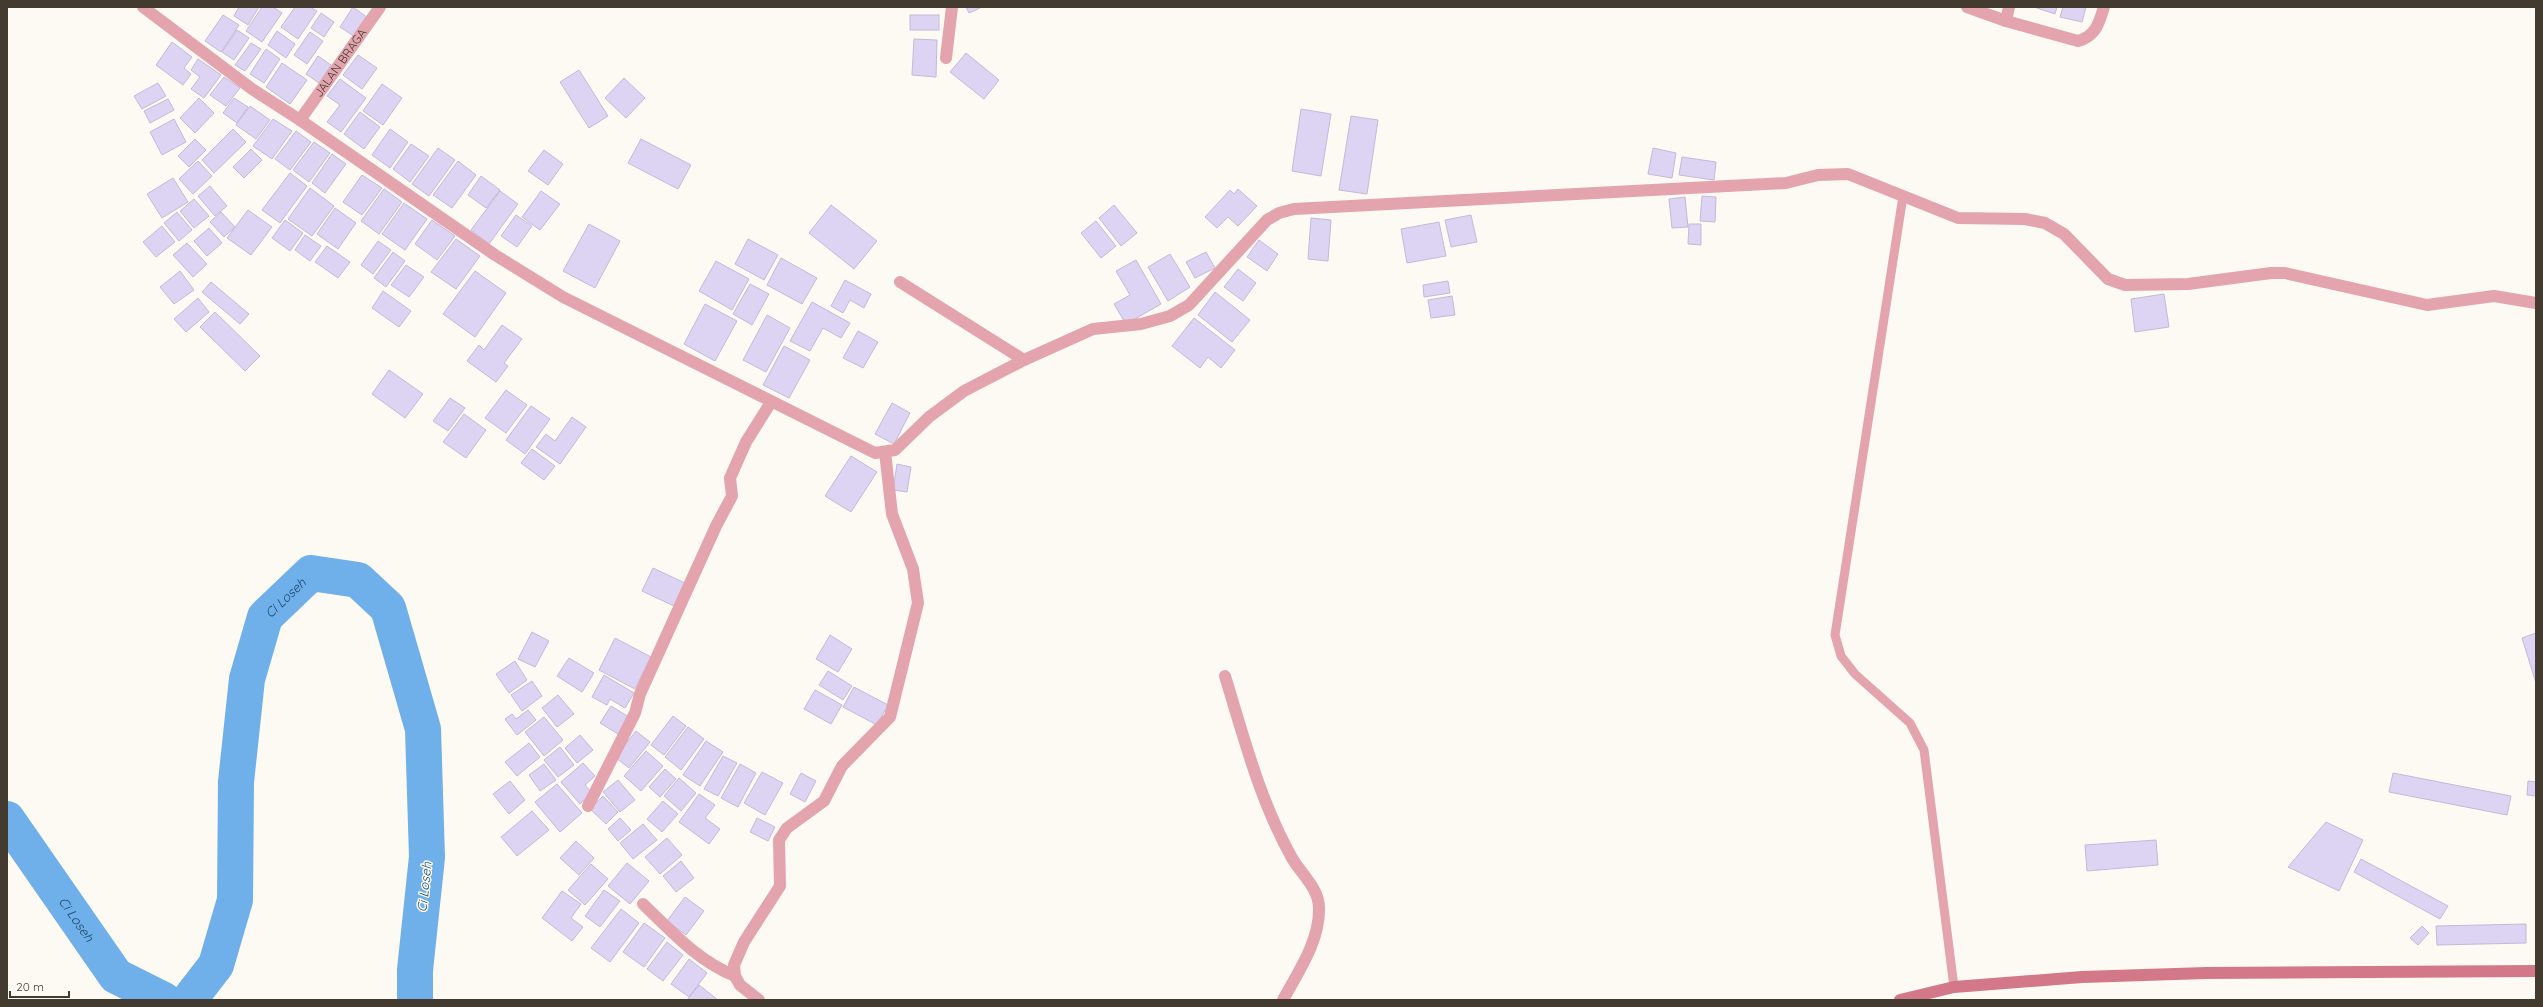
<svg xmlns="http://www.w3.org/2000/svg" width="2543" height="1007" font-family="Quicksand,sans-serif">
	<style>
		.lines { fill: none; stroke-linecap: round; stroke-linejoin: round }
		.river { stroke: #6fafea; stroke-width: 36 }
		.building { fill: #ddd4f3; stroke: #c3bad9 }
		.lane { stroke: #e3a4ae; stroke-width: 9 }
		.street { stroke: #e3a4ae; stroke-width: 12 }
		.secondary { stroke: #d37889; stroke-width: 12 }
		.labels { text-anchor: middle; stroke-width: 3; stroke-linejoin: round; paint-order: stroke }
		.street-label { font-size: 12px; fill: #443b30; stroke: #fdf9f3 }
		.water-label { font-size: 13px; font-style: italic; fill: #18466d; stroke: #fdf9f3 }
	</style>
	<rect width="100%" height="100%" fill="#fdf9f3"/>
	<g class="lines">
		<g class="river">
			<path id="s1" d="M7,819L116,976L164,1000"/>
			<path id="s2" d="M189,1000L216,965L235,900L236,782L247,679L265,617L311,573L358,580L388,608L423,729L427,857L415,970V1000"/>
		</g>
	</g>
	<g class="building">
		<path d="M239,7H259L248,25L234,16Z"/>
		<path d="M262,7H273L282,13L262,42L246,31Z"/>
		<path d="M295,7H310L317,11L298,39L281,27Z"/>
		<path d="M353,7L368,18L355,37L340,27Z"/>
		<path d="M966,7H982L969,13Z"/>
		<path d="M2034,7H2057L2055,14Z"/>
		<path d="M2063,7H2086L2082,22L2060,17Z"/>
		<path d="M321,13L334,22L324,37L311,28Z"/>
		<path d="M223,15L239,25L221,52L205,41Z"/>
		<rect x="910" y="15" width="29" height="15"/>
		<path d="M237,30L249,38L234,60L222,52Z"/>
		<path d="M277,31L295,44L286,58L268,45Z"/>
		<path d="M310,32L323,41L307,64L294,55Z"/>
		<path d="M914,39L937,40L936,77L912,75Z"/>
		<path d="M172,42L192,57L184,68L191,74L183,85L156,65Z"/>
		<path d="M251,43L261,49L245,71L235,65Z"/>
		<path d="M266,49L280,59L264,83L250,74Z"/>
		<path d="M966,53L999,80L984,99L950,72Z"/>
		<path d="M358,55L377,68L362,89L343,75Z"/>
		<path d="M318,56L331,65L319,83L306,74Z"/>
		<path d="M198,59L221,75L204,98L191,89L200,77L191,70Z"/>
		<path d="M282,63L307,80L290,104L266,87Z"/>
		<path d="M579,70L608,116L589,128L560,82Z"/>
		<path d="M224,77L240,88L226,106L210,95Z"/>
		<path d="M624,78L645,98L626,118L605,98Z"/>
		<path d="M340,79L366,98L341,132L327,122L340,105L327,96Z"/>
		<path d="M158,83L166,96L142,109L134,96Z"/>
		<path d="M382,84L402,98L383,125L363,111Z"/>
		<path d="M199,98L214,113L195,133L180,118Z"/>
		<path d="M234,98L248,107L237,123L223,113Z"/>
		<path d="M168,99L174,110L150,123L144,111Z"/>
		<path d="M250,106L270,120L256,139L236,125Z"/>
		<path d="M1301,109L1331,114L1321,176L1292,171Z"/>
		<path d="M360,112L380,127L364,149L344,134Z"/>
		<path d="M1351,116L1378,120L1367,194L1339,190Z"/>
		<path d="M174,119L186,142L162,155L150,132Z"/>
		<path d="M273,119L292,131L272,159L253,146Z"/>
		<path d="M233,129L246,142L214,173L202,160Z"/>
		<path d="M390,129L408,142L390,168L372,155Z"/>
		<path d="M296,131L311,142L290,170L275,159Z"/>
		<path d="M195,139L206,150L189,167L178,156Z"/>
		<path d="M641,139L691,165L678,189L628,163Z"/>
		<path d="M314,142L330,153L309,182L293,170Z"/>
		<path d="M411,144L429,156L410,182L393,169Z"/>
		<path d="M438,148L455,160L429,196L412,184Z"/>
		<path d="M1653,148L1676,153L1672,178L1648,174Z"/>
		<path d="M251,149L262,160L244,178L233,167Z"/>
		<path d="M544,150L563,164L548,185L528,171Z"/>
		<path d="M332,154L346,164L325,193L312,183Z"/>
		<path d="M1682,157L1716,162L1714,180L1679,175Z"/>
		<path d="M198,161L212,176L193,194L179,179Z"/>
		<path d="M458,161L476,175L452,208L433,195Z"/>
		<path d="M290,173L307,186L280,223L262,210Z"/>
		<path d="M362,175L382,188L362,215L343,202Z"/>
		<path d="M481,176L500,190L486,208L468,195Z"/>
		<path d="M173,178L188,202L162,218L147,194Z"/>
		<path d="M210,186L227,206L215,216L198,196Z"/>
		<path d="M310,188L334,206L312,236L288,219Z"/>
		<path d="M384,189L402,202L379,234L361,221Z"/>
		<path d="M1238,189L1257,206L1238,226L1228,217L1217,228L1205,217L1230,190L1234,194Z"/>
		<path d="M500,191L518,204L489,244L471,230Z"/>
		<path d="M541,191L560,204L540,230L522,217Z"/>
		<path d="M1702,196L1716,197L1715,222L1700,221Z"/>
		<path d="M1685,197L1688,227L1672,228L1669,199Z"/>
		<path d="M194,199L209,216L194,228L180,211Z"/>
		<path d="M404,203L427,219L405,250L382,234Z"/>
		<path d="M831,205L877,241L854,269L809,233Z"/>
		<path d="M1114,205L1137,233L1121,246L1099,218Z"/>
		<path d="M335,208L356,223L338,249L317,234Z"/>
		<path d="M248,210L272,227L251,255L227,238Z"/>
		<path d="M177,212L192,230L179,241L164,223Z"/>
		<path d="M221,212L235,227L224,237L210,222Z"/>
		<path d="M516,215L532,226L517,247L501,236Z"/>
		<path d="M1471,215L1477,242L1451,247L1445,220Z"/>
		<path d="M1311,218L1331,220L1328,261L1308,259Z"/>
		<path d="M285,220L303,233L290,251L272,238Z"/>
		<path d="M432,220L455,236L437,260L415,244Z"/>
		<path d="M1096,221L1116,246L1101,258L1081,233Z"/>
		<path d="M1439,222L1446,256L1407,263L1401,229Z"/>
		<path d="M589,224L620,241L595,288L563,271Z"/>
		<path d="M1689,224H1701V245L1688,244Z"/>
		<path d="M162,226L175,242L156,257L143,242Z"/>
		<path d="M209,228L222,243L207,256L194,241Z"/>
		<path d="M305,235L321,246L310,261L295,250Z"/>
		<path d="M456,239L480,256L456,289L431,272Z"/>
		<path d="M748,239L778,255L764,280L735,264Z"/>
		<path d="M1259,240L1278,254L1267,271L1247,257Z"/>
		<path d="M378,241L391,250L373,274L361,265Z"/>
		<path d="M187,243L207,264L193,277L173,255Z"/>
		<path d="M327,246L350,262L338,278L315,262Z"/>
		<path d="M393,252L405,261L386,287L374,278Z"/>
		<path d="M1206,252L1215,268L1195,278L1186,262Z"/>
		<path d="M1170,254L1190,287L1168,301L1148,267Z"/>
		<path d="M781,258L817,278L802,304L767,285Z"/>
		<path d="M1136,260L1161,304L1126,324L1114,304L1130,295L1116,271Z"/>
		<path d="M716,261L749,279L732,310L699,291Z"/>
		<path d="M406,265L424,277L409,297L391,285Z"/>
		<path d="M1238,269L1256,283L1243,301L1224,287Z"/>
		<path d="M180,271L194,290L174,304L160,287Z"/>
		<path d="M475,271L506,293L475,337L443,314Z"/>
		<path d="M845,280L871,294L864,308L850,300L843,313L831,306Z"/>
		<path d="M1448,281L1450,293L1424,297L1423,285Z"/>
		<path d="M211,282L249,314L240,324L202,292Z"/>
		<path d="M750,284L769,294L752,325L733,314Z"/>
		<path d="M383,291L411,311L399,327L372,308Z"/>
		<path d="M1215,292L1250,320L1232,342L1198,315Z"/>
		<path d="M2164,294L2169,327L2135,332L2131,299Z"/>
		<path d="M1452,296L1455,315L1431,318L1428,300Z"/>
		<path d="M198,298L209,312L186,332L174,319Z"/>
		<path d="M812,302L850,323L841,338L823,328L810,351L790,341Z"/>
		<path d="M705,304L737,321L715,361L684,344Z"/>
		<path d="M215,312L260,356L245,371L200,327Z"/>
		<path d="M767,315L790,328L766,372L743,360Z"/>
		<path d="M1194,318L1235,350L1221,368L1208,357L1200,368L1172,346Z"/>
		<path d="M502,325L522,339L504,363L508,366L496,382L467,361L479,345L484,350Z"/>
		<path d="M858,331L878,342L863,368L843,358Z"/>
		<path d="M784,346L810,360L789,398L763,385Z"/>
		<path d="M389,370L423,394L405,418L372,394Z"/>
		<path d="M506,390L527,405L506,433L485,418Z"/>
		<path d="M450,398L465,408L448,431L433,421Z"/>
		<path d="M892,403L910,413L894,444L875,434Z"/>
		<path d="M531,406L550,419L525,454L506,440Z"/>
		<path d="M464,414L486,430L466,458L443,442Z"/>
		<path d="M572,417L586,427L560,464L536,447L546,434L555,441Z"/>
		<path d="M532,449L555,466L544,480L521,463Z"/>
		<path d="M851,456L877,472L851,512L825,496Z"/>
		<path d="M897,464L911,467L907,492L893,490Z"/>
		<path d="M653,568L685,583L674,606L642,591Z"/>
		<path d="M532,632L549,641L535,667L518,659Z"/>
		<path d="M2536,633V683L2522,638Z"/>
		<path d="M830,635L852,649L838,672L816,659Z"/>
		<path d="M615,638L651,657L635,689L599,670Z"/>
		<path d="M569,658L594,673L582,692L557,676Z"/>
		<path d="M515,661L527,680L509,693L496,674Z"/>
		<path d="M828,671L852,686L843,700L819,685Z"/>
		<path d="M604,675L634,693L625,708L610,699L607,705L592,697Z"/>
		<path d="M532,681L542,696L522,711L511,695Z"/>
		<path d="M854,687L888,705L877,725L843,707Z"/>
		<path d="M815,690L842,705L831,724L804,709Z"/>
		<path d="M558,695L574,714L557,727L542,708Z"/>
		<path d="M611,706L629,717L618,734L600,723Z"/>
		<path d="M528,710L536,720L517,735L505,719L512,714L516,719Z"/>
		<path d="M673,716L686,726L664,755L651,745Z"/>
		<path d="M544,717L563,740L544,756L525,732Z"/>
		<path d="M688,727L704,739L681,770L665,757Z"/>
		<path d="M636,731L650,742L629,768L615,757Z"/>
		<path d="M580,735L593,750L577,763L565,748Z"/>
		<path d="M706,741L723,752L700,786L683,775Z"/>
		<path d="M529,743L540,757L517,776L505,762Z"/>
		<path d="M560,747L574,765L558,777L544,760Z"/>
		<path d="M646,751L663,766L641,791L624,776Z"/>
		<path d="M723,756L737,763L718,796L704,789Z"/>
		<path d="M583,763L595,776L585,785L592,793L580,804L561,782Z"/>
		<path d="M544,764L556,780L540,791L529,775Z"/>
		<path d="M740,764L756,773L738,807L721,798Z"/>
		<path d="M665,769L676,779L660,797L649,787Z"/>
		<path d="M762,772L783,783L765,815L744,803Z"/>
		<path d="M801,773L816,781L805,802L790,794Z"/>
		<path d="M2393,773L2511,796L2507,815L2389,792Z"/>
		<path d="M679,778L696,793L681,811L664,796Z"/>
		<path d="M618,780L635,800L620,812L603,792Z"/>
		<path d="M510,781L525,800L509,814L493,794Z"/>
		<path d="M2528,781L2536,782V796L2527,795Z"/>
		<path d="M557,784L582,813L560,832L535,802Z"/>
		<path d="M699,794L715,805L705,818L720,829L709,844L679,822Z"/>
		<path d="M603,796L618,812L606,824L590,809Z"/>
		<path d="M663,801L678,814L662,832L647,819Z"/>
		<path d="M532,811L549,830L517,856L501,837Z"/>
		<path d="M620,818L631,830L618,841L608,829Z"/>
		<path d="M757,818L775,827L768,841L750,832Z"/>
		<path d="M2326,822L2363,840L2339,891L2288,867Z"/>
		<path d="M643,824L657,840L633,859L620,843Z"/>
		<path d="M667,838L682,855L660,874L645,857Z"/>
		<path d="M2156,840L2158,865L2087,871L2085,845Z"/>
		<path d="M576,841L594,858L579,875L560,858Z"/>
		<path d="M2361,859L2448,906L2440,919L2354,872Z"/>
		<path d="M681,861L694,878L676,892L663,876Z"/>
		<path d="M627,863L649,881L630,904L608,886Z"/>
		<path d="M591,864L608,879L585,905L568,890Z"/>
		<path d="M604,890L620,901L600,927L585,916Z"/>
		<path d="M562,891L581,904L571,918L583,927L572,941L542,918Z"/>
		<path d="M685,897L704,911L686,935L667,921Z"/>
		<path d="M621,909L639,923L610,962L591,948Z"/>
		<path d="M644,923L665,938L644,967L623,952Z"/>
		<path d="M2526,924V943L2437,945L2436,926Z"/>
		<path d="M2422,926L2429,933L2418,945L2410,938Z"/>
		<path d="M667,942L683,955L663,981L647,969Z"/>
		<path d="M689,959L707,973L689,997L671,984Z"/>
		<path d="M699,985L718,1000H687Z"/>
	</g>
	<g class="lines">
		<path class="lane" d="M1903,196L1835,635L1841,656L1855,674L1910,723L1924,750L1954,987"/>
		<g class="street">
			<path d="M143,7L252,89L300,120L495,255L563,297L875,453L895,450L929,417L964,391L1024,360L1093,329L1141,324L1170,316L1189,305L1267,220L1279,213L1294,209L1786,183L1818,175L1848,174L1958,218L2025,219L2045,223L2064,234L2108,279L2125,285L2188,284L2271,273H2285L2427,305L2494,296L2536,303"/>
			<path d="M1967,7L2006,21L2078,41C2096,36 2099,23 2104,7"/>
			<path d="M2006,21L2009,7"/>
			<path d="M946,58L952,7"/>
			<path id="s3" d="M300,120L380,7"/>
			<path d="M900,282L1024,360"/>
			<path d="M1225,676C1244,738 1260,801 1292,858C1301,874 1319,888 1319,908C1320,941 1298,972 1283,1000"/>
			<path d="M588,806L635,713L640,694L716,526L732,496L730,478L746,442L771,402"/>
			<path d="M643,904C672,932 698,961 735,976"/>
			<path d="M759,1000L740,985L735,976L734,965L744,942L780,886L779,840L787,828L824,801L842,766L890,717L918,603L913,569L892,514L885,452"/>
		</g>
		<path class="secondary" d="M1900,1000L1954,987L2082,977L2206,973L2536,971"/>
	</g>
	<g class="labels">
		<g class="street-label">
			<text dy="4" stroke="none"><textPath href="#s3" startOffset="70">JALAN BRAGA</textPath></text>
		</g>
		<g class="water-label">
			<text dy="5" stroke="none"><textPath href="#s2" startOffset="426">Ci Loseh</textPath></text>
			<text transform="translate(424 887) rotate(-84)" y="5">Ci Loseh</text>
			<text dy="5" stroke="none"><textPath href="#s1" startOffset="122">Ci Loseh</textPath></text>
		</g>
	</g>
	<rect width="2543" height="1007" fill="none" stroke="#443b30" stroke-width="16"/>
	<path d="M10 991v6h59v-6" fill="none" stroke="#443b30" stroke-width="2"/>
	<text x="16" y="991" font-size="12" fill="#443b30" stroke="#fdf9f3" stroke-width="3" paint-order="stroke">20 m</text>
</svg>
